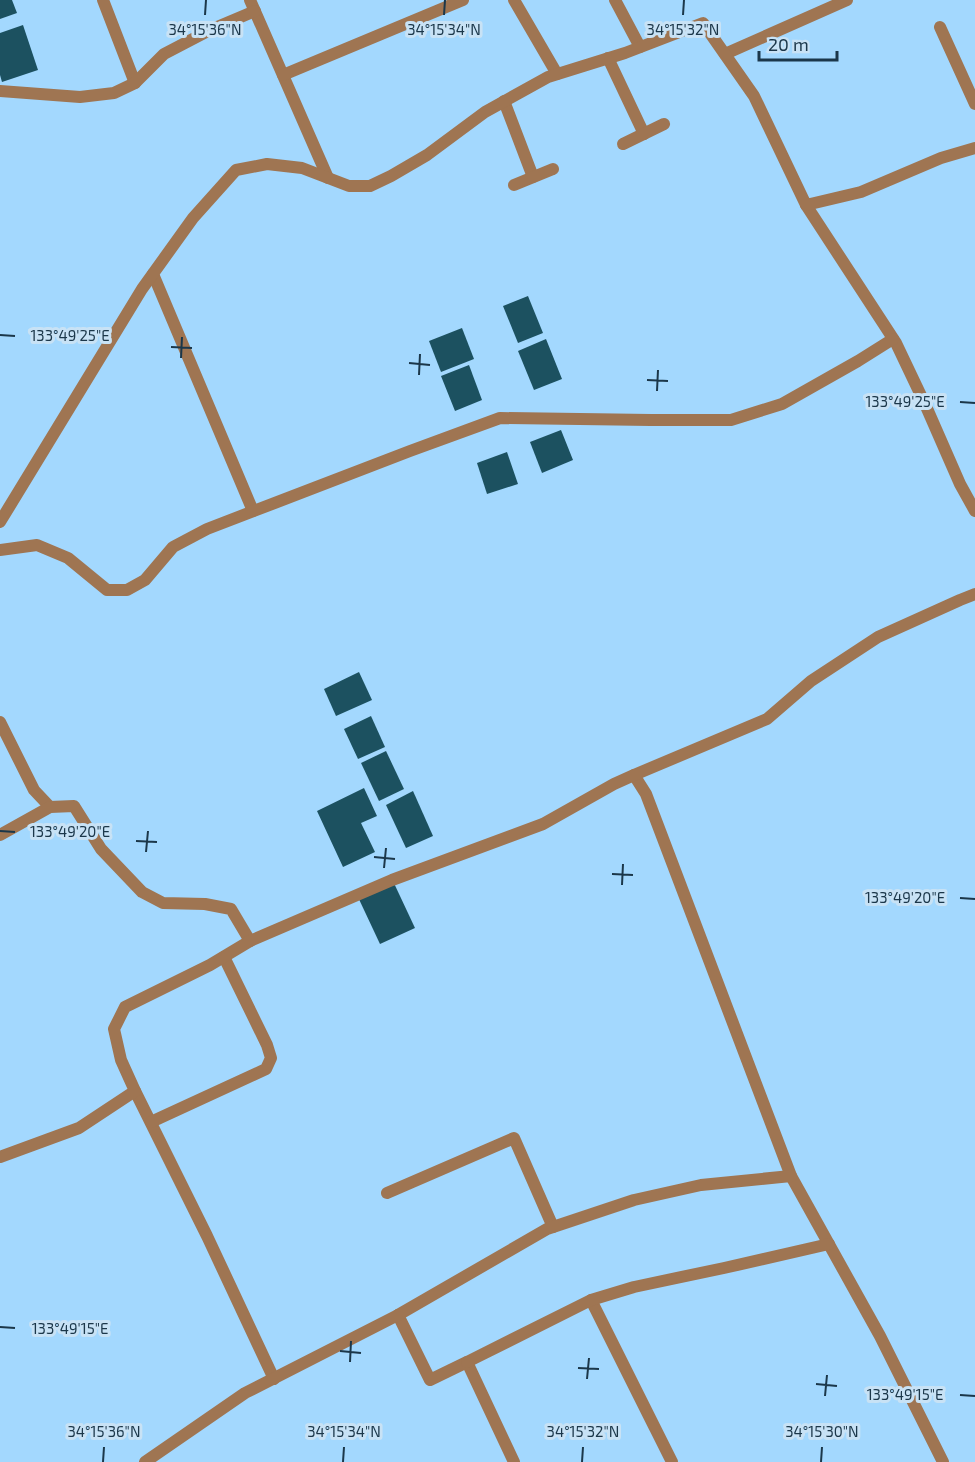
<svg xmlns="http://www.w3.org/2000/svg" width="975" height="1462" font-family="'Exo 2',sans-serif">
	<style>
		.building { fill: #1c5160 }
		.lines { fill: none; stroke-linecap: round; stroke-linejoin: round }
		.minor { stroke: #9f7552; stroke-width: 12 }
		.ticks { fill: none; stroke: #1b374a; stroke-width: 2 }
		.ticks-label { font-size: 15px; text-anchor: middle; fill: #1b374a; stroke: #c8e2f5; stroke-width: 6; stroke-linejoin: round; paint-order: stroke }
	</style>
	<rect width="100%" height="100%" fill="#a3d8fe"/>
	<g class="building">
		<path d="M0,0H12L17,13L0,19Z"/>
		<path d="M23,25L38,70L2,82L0,75V33Z"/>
		<path d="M528,296L543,333L518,343L503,306Z"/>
		<path d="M462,328L474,359L441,372L429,341Z"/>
		<path d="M546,339L562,379L534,390L518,351Z"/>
		<path d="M469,365L482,400L455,411L441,376Z"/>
		<path d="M561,430L573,460L542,473L530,442Z"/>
		<path d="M507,452L518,484L487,494L477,463Z"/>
		<path d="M359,672L372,700L336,716L324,689Z"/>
		<path d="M371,716L385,747L358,759L344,729Z"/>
		<path d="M386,751L404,789L379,801L361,763Z"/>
		<path d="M364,788L377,816L361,823L375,852L343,867L317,811Z"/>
		<path d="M413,791L433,836L406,848L386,805Z"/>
		<path d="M392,879L415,928L380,944L357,895Z"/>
	</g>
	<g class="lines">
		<g class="minor">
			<path d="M103,0L135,83"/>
			<path d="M250,0L328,178"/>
			<path d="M514,0L557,74"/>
			<path d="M615,0L640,47"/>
			<path d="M940,27L975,104"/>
			<path d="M725,54L847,0"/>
			<path d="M608,58L644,134"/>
			<path d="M283,75L463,0"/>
			<path d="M0,91L80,97L114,93L135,83L164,54L210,30L255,11"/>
			<path d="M504,101L533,177"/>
			<path d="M623,144L664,124"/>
			<path d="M514,185L553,169"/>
			<path d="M806,205L896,343L925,404L960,484L975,511"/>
			<path d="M153,274L253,511"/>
			<path d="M0,522L142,289L193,218L236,170L267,164L302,168L349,186H370L391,176L427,155L485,112L548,77L625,53L703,23L754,96L806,205L861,192L941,158L975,148"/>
			<path d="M0,550L37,545L68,558L107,590H127L145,580L173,547L207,529L410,451L500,418L651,420H731L782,404L858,361L893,339"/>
			<path d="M0,722L34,790L50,807"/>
			<path d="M634,775L646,794L791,1176L880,1336L943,1462"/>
			<path d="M0,835L50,807L74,806L101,849L142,892L163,903L205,904L231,909L250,941"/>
			<path d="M135,1091L207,1236L274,1379"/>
			<path d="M151,1122L266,1069L271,1058L267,1045L224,957"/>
			<path d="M0,1157L79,1128L135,1091L121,1060L114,1029L125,1007L210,965L250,941L392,880L543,824L614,784L634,775L767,719L811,681L878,637L960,600L975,594"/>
			<path d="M387,1193L514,1138L553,1227"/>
			<path d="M591,1300L672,1462"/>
			<path d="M398,1315L430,1380L467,1362L514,1462"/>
			<path d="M467,1362L591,1300L634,1287L724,1268L829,1244"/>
			<path d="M145,1462L245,1393L398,1315L547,1229L634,1200L701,1185L791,1176"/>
		</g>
	</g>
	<path class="ticks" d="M205,15L206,0M444,15L445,0M683,15L684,0M0,335L15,336M171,347L192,348M181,358L182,337M409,363L430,365M419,375L420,354M647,380L668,381M657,391L658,370M960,402L975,403M0,831L15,832M136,841L157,842M146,852L148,831M374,857L395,859M384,868L386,848M612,874L633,875M622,885L623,864M960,898L975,899M0,1327L15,1328M340,1351L361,1353M350,1362L351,1341M578,1368L599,1369M587,1379L589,1358M816,1384L837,1386M960,1395L975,1396M825,1396L827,1375M103,1462L104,1447M343,1462L344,1447M582,1462L583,1447M821,1462L822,1447"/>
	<g class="ticks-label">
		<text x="205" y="35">34°15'36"N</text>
		<text x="444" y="35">34°15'34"N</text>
		<text x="683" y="35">34°15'32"N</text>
		<text x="70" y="341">133°49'25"E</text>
		<text x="905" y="407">133°49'25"E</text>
		<text x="70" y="837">133°49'20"E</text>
		<text x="905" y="903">133°49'20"E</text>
		<text x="70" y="1334">133°49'15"E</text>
		<text x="905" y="1400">133°49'15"E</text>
		<text x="104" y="1437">34°15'36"N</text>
		<text x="344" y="1437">34°15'34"N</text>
		<text x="583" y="1437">34°15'32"N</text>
		<text x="822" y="1437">34°15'30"N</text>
	</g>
	<path d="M759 51v9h78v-9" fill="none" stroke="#1b374a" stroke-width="3"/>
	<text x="768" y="51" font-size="18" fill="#1b374a" stroke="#c8e2f5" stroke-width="4.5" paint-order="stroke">20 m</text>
</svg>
